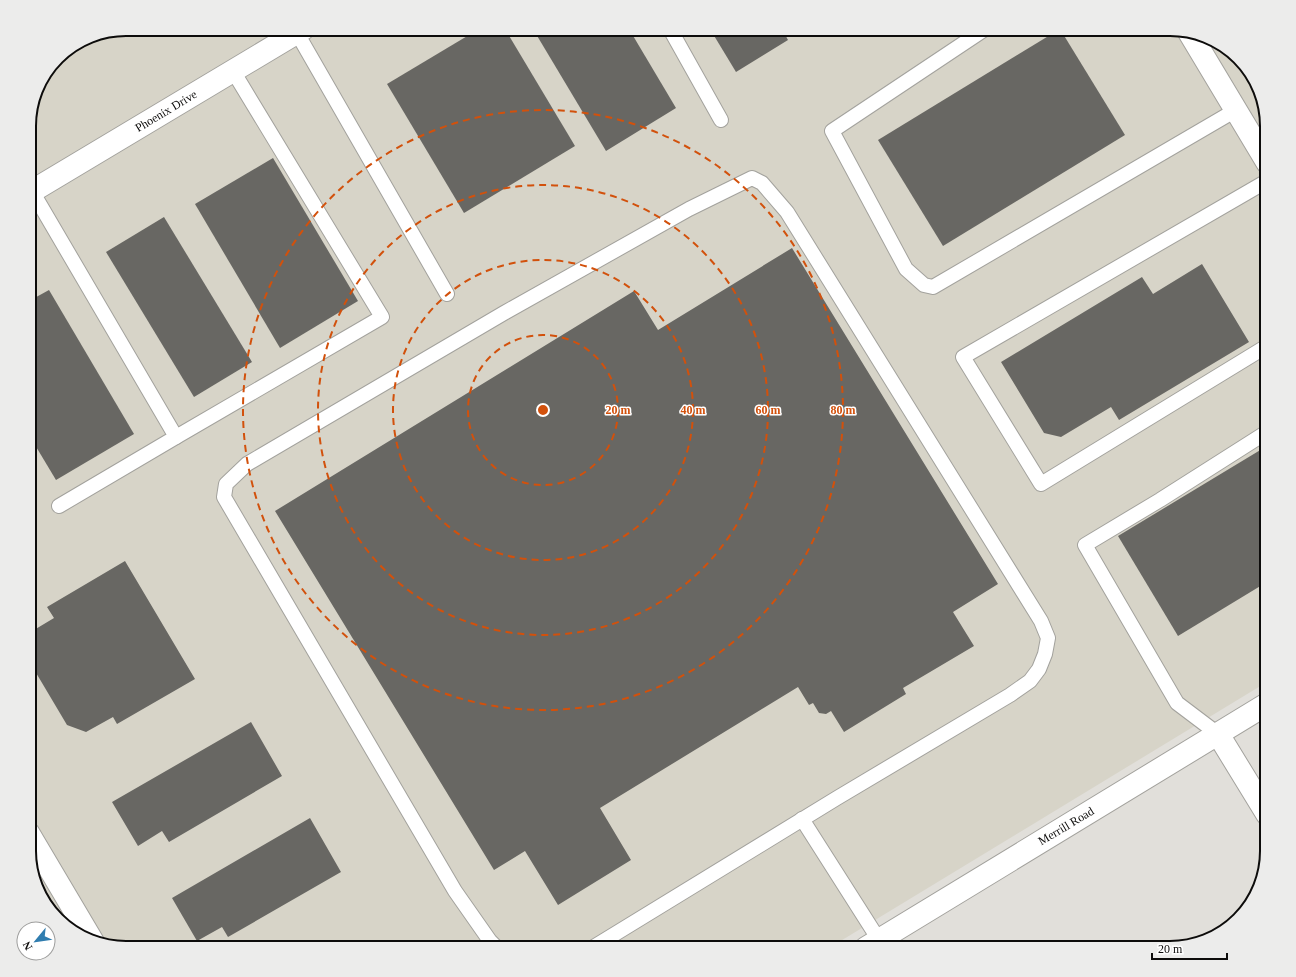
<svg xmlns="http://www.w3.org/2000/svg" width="1296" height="977" font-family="'Times New Roman',serif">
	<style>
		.built { fill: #d7d4c8 }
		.building { fill: #686763 }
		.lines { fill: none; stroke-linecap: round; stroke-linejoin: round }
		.service-casing { stroke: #a3a29d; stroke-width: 16 }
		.minor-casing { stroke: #a3a29d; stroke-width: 24 }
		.service { stroke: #fff; stroke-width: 14 }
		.minor { stroke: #fff; stroke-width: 22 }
		.ring { fill: none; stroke: #d2510c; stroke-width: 2; stroke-dasharray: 7 5 }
		.labels { text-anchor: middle; stroke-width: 3; stroke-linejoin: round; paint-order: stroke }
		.street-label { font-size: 12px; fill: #0d0c0b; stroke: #fff }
		.rim { fill: none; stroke: #0d0c0b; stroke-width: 2 }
		.centre { fill: #d2510c; stroke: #fff; stroke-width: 2 }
		.ring-label { font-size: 12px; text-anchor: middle; font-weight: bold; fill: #d2510c; stroke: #fff; stroke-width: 3; stroke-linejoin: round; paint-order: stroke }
	</style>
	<rect width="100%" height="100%" fill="#e1dfda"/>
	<path class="built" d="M127,29H1170L1201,34L1229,49L1257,83L1267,126V682L829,948H126L95,943L67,928L39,894L29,857V120L39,84L62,53L89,36Z"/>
	<g class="building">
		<path d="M479,29H505L575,146L464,213L387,84Z"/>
		<path d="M533,29H629L676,108L606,151Z"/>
		<path d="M710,29H782L788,40L736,72Z"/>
		<path d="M1060,29L1125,135L943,246L878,140Z"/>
		<path d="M273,158L358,301L280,348L195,204Z"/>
		<path d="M164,217L252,362L194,397L106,252Z"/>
		<path d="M792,248L998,584L953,612L974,646L903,688L906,694L844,732L831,711L826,714L819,713L813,703L809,705L798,687L600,808L631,860L558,905L525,851L494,870L275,511L634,291L658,330Z"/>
		<path d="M1202,264L1249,342L1119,420L1111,407L1061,437L1044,433L1001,362L1142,277L1153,294Z"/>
		<path d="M49,290L134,434L56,480L29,435V301Z"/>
		<path d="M1267,446V582L1178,636L1118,536Z"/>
		<path d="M125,561L195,679L117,724L113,717L86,732L67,725L29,661V633L54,618L47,607Z"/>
		<path d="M251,722L282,776L169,842L162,831L138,846L112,802Z"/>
		<path d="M310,818L341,872L228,937L222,927L197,941L172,898Z"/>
	</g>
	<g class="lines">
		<g class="service-casing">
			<g id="service">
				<path d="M670,29L721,120"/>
				<path d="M985,29L832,131L906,269L924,285L933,287L1236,110"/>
				<path d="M297,33L447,294"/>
				<path d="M1267,181L963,357L1041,484L1267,346"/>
				<path d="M32,191L176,437L59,506"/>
				<path d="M176,437L382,317L233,71"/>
				<path d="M1218,734L1177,703L1085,545L1160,500L1267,432"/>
				<path d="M802,819L879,940"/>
				<path d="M497,948L490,941L455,891L224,497L226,484L247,464L504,313L689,209L752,178L762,183L787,212L1041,621L1048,638L1045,654L1039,669L1030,681L1010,695L837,798L592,948"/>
			</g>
		</g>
		<g class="minor-casing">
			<g id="minor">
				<path d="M1189,32L1267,162"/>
				<path d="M29,193L303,29"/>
				<path d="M1218,734L1267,814"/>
				<path d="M29,834L93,942"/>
				<path d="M866,948L1267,704"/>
			</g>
		</g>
		<use href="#service" class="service"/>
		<use href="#minor" class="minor"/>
	</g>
	<g class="ring">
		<circle cx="543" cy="410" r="75"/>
		<circle cx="543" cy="410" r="150"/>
		<circle cx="543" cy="410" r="225"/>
		<circle cx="543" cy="410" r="300"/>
	</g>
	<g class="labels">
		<g class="street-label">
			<text transform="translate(166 111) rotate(-31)" y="4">Phoenix Drive</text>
			<text transform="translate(1066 826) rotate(-31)" y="4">Merrill Road</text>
		</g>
	</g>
	<path d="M0 0H1296V977H0ZM126 36H1170A90 90 0 0 1 1260 126V851A90 90 0 0 1 1170 941H126A90 90 0 0 1 36 851V126A90 90 0 0 1 126 36Z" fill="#ececeb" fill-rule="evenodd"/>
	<path class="rim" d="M126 36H1170A90 90 0 0 1 1260 126V851A90 90 0 0 1 1170 941H126A90 90 0 0 1 36 851V126A90 90 0 0 1 126 36Z"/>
	<circle cx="543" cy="410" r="6" class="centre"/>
	<g class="ring-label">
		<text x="618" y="414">20 m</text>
		<text x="693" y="414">40 m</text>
		<text x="768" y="414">60 m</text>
		<text x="843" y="414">80 m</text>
	</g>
	<g transform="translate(36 941) rotate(241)"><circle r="19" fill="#ffffff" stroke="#9e9e9d"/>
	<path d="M0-3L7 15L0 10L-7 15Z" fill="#307daf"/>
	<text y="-6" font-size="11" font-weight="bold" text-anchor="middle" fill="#0d0c0b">N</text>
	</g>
	<path d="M1152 953v6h75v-6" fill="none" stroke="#0d0c0b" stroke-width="2"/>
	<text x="1158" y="953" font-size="12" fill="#0d0c0b" stroke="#ffffff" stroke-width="3" paint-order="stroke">20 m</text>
</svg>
